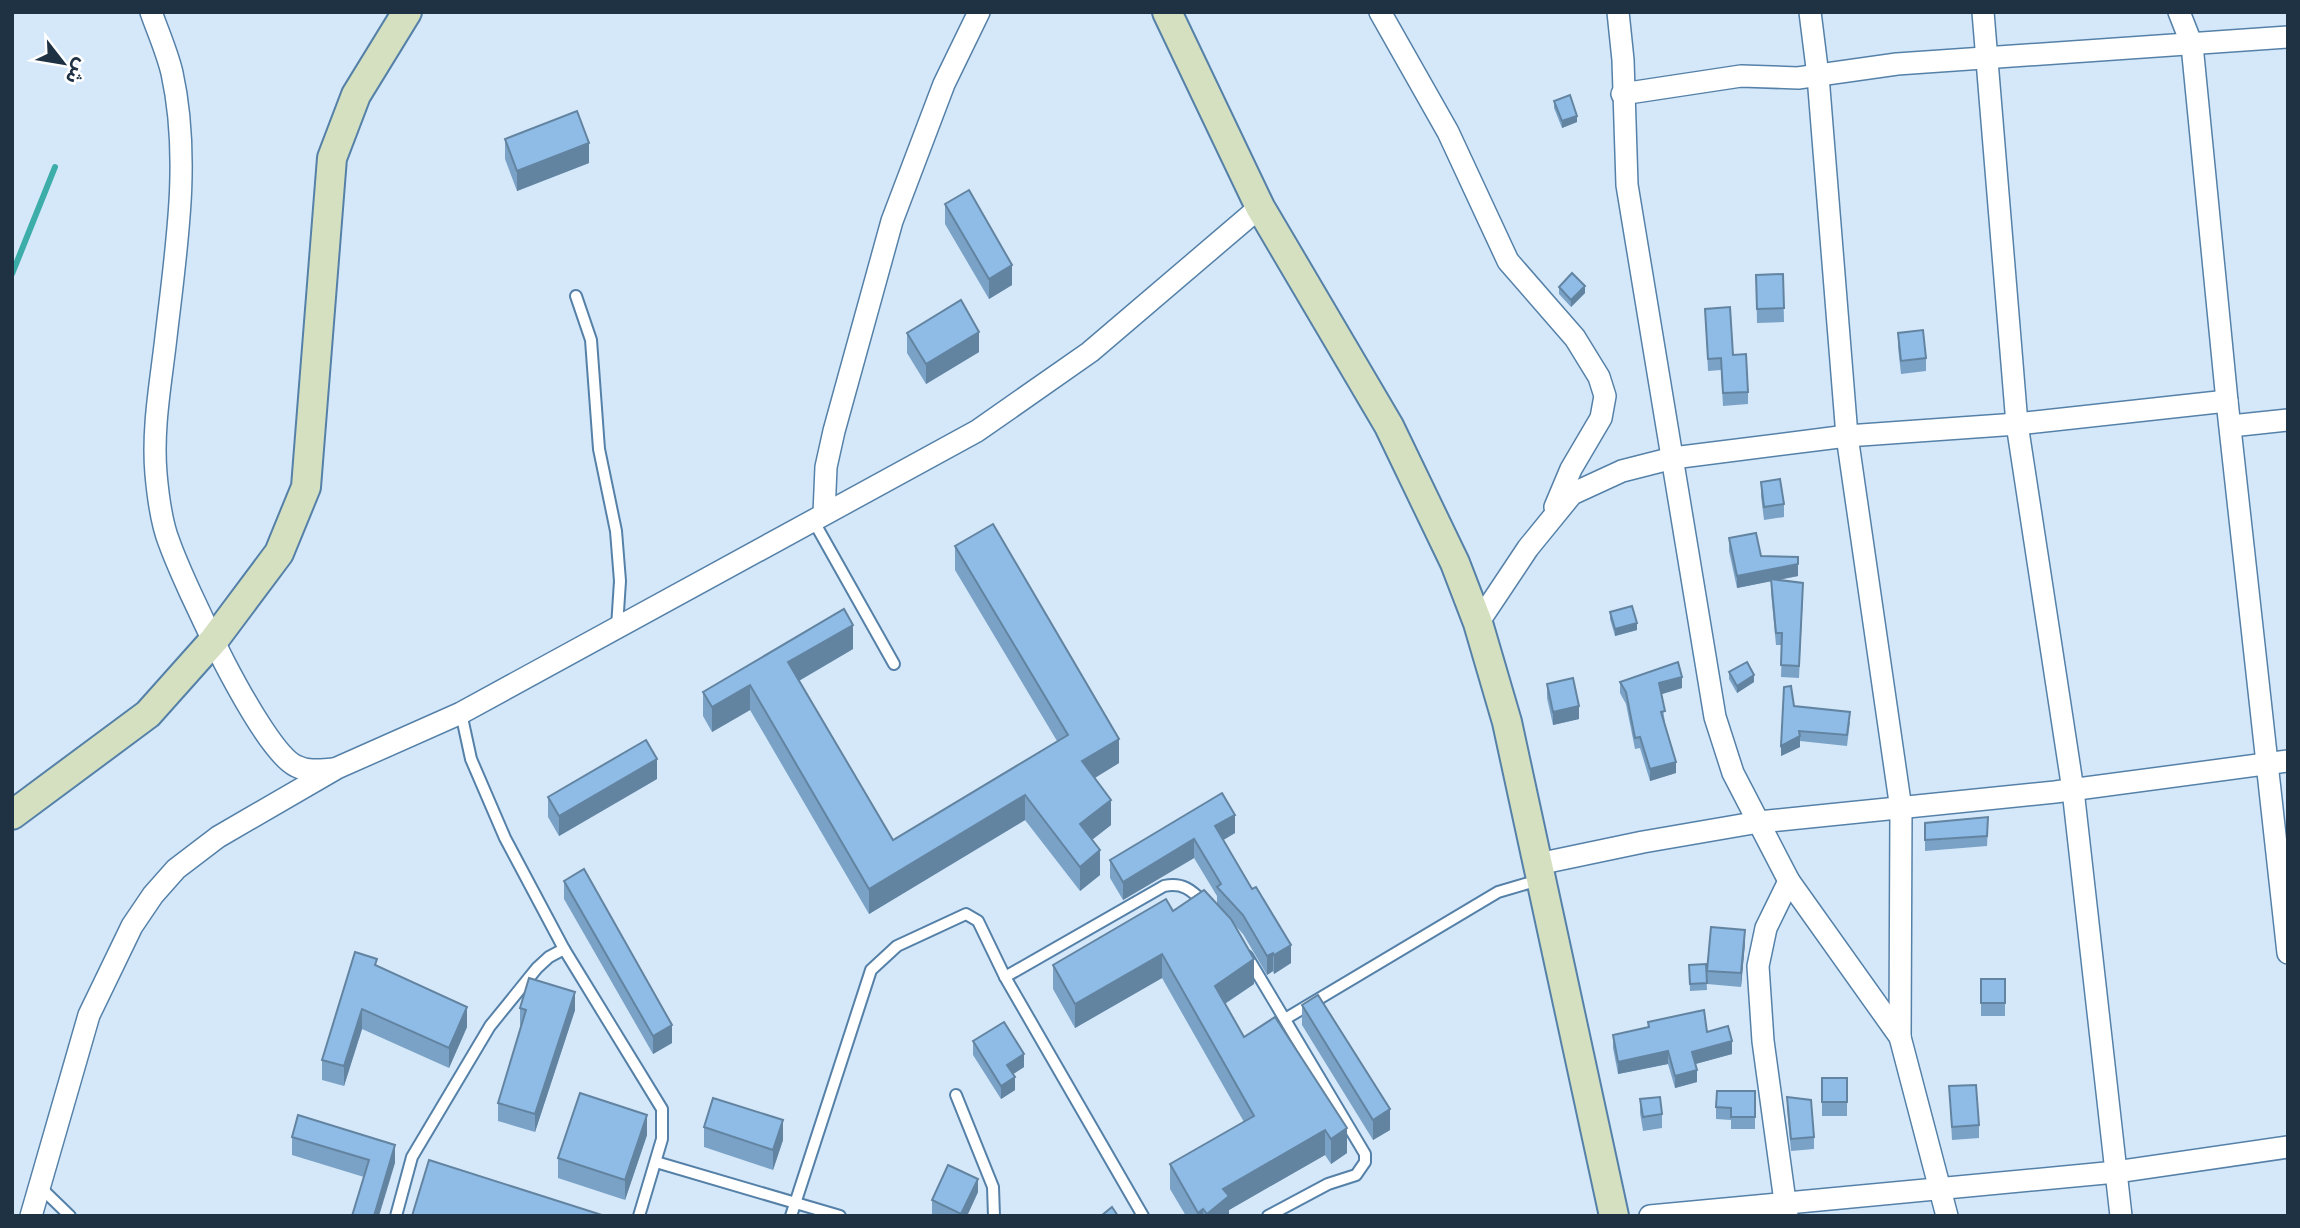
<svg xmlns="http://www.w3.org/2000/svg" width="2300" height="1228" font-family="Jost,'Noto Sans Arabic',sans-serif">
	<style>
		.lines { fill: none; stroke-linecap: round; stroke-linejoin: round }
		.stream { stroke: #3cada9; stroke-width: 6 }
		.lane-casing { stroke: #5581a8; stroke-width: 14 }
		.street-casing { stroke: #5581a8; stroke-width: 24 }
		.secondary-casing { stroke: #5581a8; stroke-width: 32 }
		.lane { stroke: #fff; stroke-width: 10 }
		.street { stroke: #fff; stroke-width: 21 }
		.secondary { stroke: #d5e0c1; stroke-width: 28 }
		.wall { fill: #7aa2c6 }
		.shaded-wall { fill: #6384a1 }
		.building { fill: #8ebce6; stroke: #6384a1; stroke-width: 2 }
	</style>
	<rect width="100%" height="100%" fill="#d5e8fa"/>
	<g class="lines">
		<path class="stream" d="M12,274L55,167"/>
		<g class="lane-casing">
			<g id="lane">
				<path d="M576,296L591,340L599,449L616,531L620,581L617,627"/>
				<path d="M813,520L894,664"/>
				<path d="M461,713L471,759L505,838L564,949L662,1109V1139L639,1216"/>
				<path d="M1247,956L1365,1154V1162L1356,1175L1328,1184L1268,1216"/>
				<path d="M1005,977L1164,886C1183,882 1191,890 1205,903"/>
				<path d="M1285,1019L1498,892L1539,880"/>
				<path d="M956,1095L993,1187L994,1216"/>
				<path d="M656,1162L840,1216"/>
				<path d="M39,1186L70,1216"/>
				<path d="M396,1216L412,1157L490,1026L537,968L549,957L564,949"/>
				<path d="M791,1216L871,970L897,946L966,914L978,921L1005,977L1143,1216"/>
			</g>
		</g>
		<g class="street-casing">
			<g id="street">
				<path d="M151,12C158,32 167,52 172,73C191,159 176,250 166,337C161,382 152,428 156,474C158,496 161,522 169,542C184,584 261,750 296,766C308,772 320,770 333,769"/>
				<path d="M1380,12L1448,132L1508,261L1575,338L1599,377L1605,396L1601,418L1571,469L1555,507"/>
				<path d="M1618,12L1623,60L1627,185L1715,717L1733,773L1789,881L1900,1037L1947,1216"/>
				<path d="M1810,12L1818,76L1847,436L1901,809L1900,1037"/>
				<path d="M1983,12L2017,424L2073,790L2121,1216"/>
				<path d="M2179,12L2192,45L2227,401L2288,953"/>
				<path d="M1622,94L1741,76L1798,78L1897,64L2288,37"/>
				<path d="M2231,426L2288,420"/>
				<path d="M824,514L826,467L834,431L892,221L944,84L979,12"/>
				<path d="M1478,623L1528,548L1572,494L1622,471L1673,458L1847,436L2017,424L2227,401"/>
				<path d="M1538,864L1643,842L1759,822L2055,792L2288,761"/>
				<path d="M31,1216L89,1015L132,926L153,895L176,869L218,837L337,768L461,713L977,431L1090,352L1260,207"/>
				<path d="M1650,1216L2116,1172L2288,1147"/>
				<path d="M1787,1216L1763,1041L1758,966L1766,928L1789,881"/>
			</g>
		</g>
		<g class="secondary-casing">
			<g id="secondary">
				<path d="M1167,12L1260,207L1389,426L1455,563L1478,623L1507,722L1614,1216"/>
				<path d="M12,815L148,714L214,640L279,553L306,487L332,158L356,95L407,12"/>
			</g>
		</g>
		<use href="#lane" class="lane"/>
		<use href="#street" class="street"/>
		<use href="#secondary" class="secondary"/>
	</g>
	<g class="wall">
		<path d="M1554,101L1577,122L1562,128L1554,108Z"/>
		<path d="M505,139L589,163L517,191L505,159Z"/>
		<path d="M945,204L1012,285L989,299L945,224Z"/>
		<path d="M1783,274L1784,322L1757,323L1756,275Z"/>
		<path d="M1559,287L1585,293L1571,307L1559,294Z"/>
		<path d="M1705,309L1733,355L1748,392V404L1723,406L1721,370L1708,371Z"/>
		<path d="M907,333L979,352L926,384L907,353Z"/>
		<path d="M1898,333L1926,358V371L1901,374L1898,347Z"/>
		<path d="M1761,482L1784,504V517L1764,520L1761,496Z"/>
		<path d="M1729,538L1798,576L1777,580L1803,595L1799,678L1781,677L1782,645H1776L1771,592V581L1737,588L1729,551Z"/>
		<path d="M955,546L1119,763L1094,778L1111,825L1092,840L1100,875L1080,891L1025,820L869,914L750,710L712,732L703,716V692L853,649L799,681L893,840L1057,741L955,570Z"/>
		<path d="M1610,612L1637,630L1615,636L1610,619Z"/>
		<path d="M1729,672L1754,682L1737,693L1729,679Z"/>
		<path d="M1620,682L1682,688L1661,694L1665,723L1676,773L1650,781L1640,748L1635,749L1626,704L1620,693Z"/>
		<path d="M1547,684L1579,719L1553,725L1547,698Z"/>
		<path d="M1794,706L1850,722L1847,746L1800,741V747L1781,756Z"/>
		<path d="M657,779L559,836L548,817V797Z"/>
		<path d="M1222,793L1235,833L1223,840L1291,963L1274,974L1273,971L1267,975L1243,934L1233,923L1254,984L1225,1004L1244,1037L1347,1153L1331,1164L1325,1155L1229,1210V1216H1186L1170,1189V1164L1244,1122L1162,978L1075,1028L1053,989V965L1173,911L1217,904V896L1194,858L1123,900L1110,878V860Z"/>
		<path d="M1925,823L1988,827L1987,846L1925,851Z"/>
		<path d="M564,881L672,1043L653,1054L564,899Z"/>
		<path d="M1745,943L1741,987L1707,984V971Z"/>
		<path d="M1706,964L1707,990L1690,991L1689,965Z"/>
		<path d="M377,966L467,1027L449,1068L362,1029L344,1086L322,1080V1060Z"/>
		<rect x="1981" y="979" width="24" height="37"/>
		<path d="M1302,1005L1390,1130L1373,1140L1302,1025Z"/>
		<path d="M520,1008L575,1010L535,1132L498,1121V1103L521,1027L520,1026Z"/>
		<path d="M1648,1022L1707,1032L1732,1054L1695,1064L1697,1082L1675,1088L1668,1064L1618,1074L1613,1048V1035L1648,1027Z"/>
		<path d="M973,1041L1024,1067L1013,1074L1015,1090L1001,1099L973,1055Z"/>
		<rect x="1822" y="1078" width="25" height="38"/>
		<path d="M1949,1086L1979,1125V1138L1952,1140Z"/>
		<path d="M1755,1091V1129H1731V1120L1716,1119V1107Z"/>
		<path d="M1787,1097L1814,1137V1149L1791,1151L1787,1109Z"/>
		<path d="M1640,1099L1662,1114V1128L1643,1131L1640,1113Z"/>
		<path d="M704,1127L783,1140L773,1170L704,1147Z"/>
		<path d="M647,1135L625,1200L558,1178V1158Z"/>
		<path d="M292,1137L395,1163L364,1177L292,1155Z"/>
		<path d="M978,1192L967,1216H936L932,1214V1200Z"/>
	</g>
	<g class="shaded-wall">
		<path d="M1577,116V122L1562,128V121Z"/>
		<path d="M589,143V163L517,191V171Z"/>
		<path d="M1012,265V285L989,299V279Z"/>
		<path d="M1585,286V293L1571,307V300Z"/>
		<path d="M979,332V352L926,384V364Z"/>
		<path d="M1798,564V576L1737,588V576Z"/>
		<path d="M1637,623V630L1615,636V629Z"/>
		<path d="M853,625V649L788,687V662Z"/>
		<path d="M1754,675V682L1737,693V686Z"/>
		<path d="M1682,677V688L1659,695V683Z"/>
		<path d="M750,685V710L712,732V707Z"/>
		<path d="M1579,706V719L1553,725V712Z"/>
		<path d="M1800,736V747L1781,756V746Z"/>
		<path d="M1119,739V763L1082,786V761Z"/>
		<path d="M657,759V779L559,836V816Z"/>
		<path d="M1676,762V773L1650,781V769Z"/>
		<path d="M1025,795V820L869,914V889Z"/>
		<path d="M1111,800V825L1080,849V824Z"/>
		<path d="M1235,815V833L1215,845V826Z"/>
		<path d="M1194,839V858L1123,900V882Z"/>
		<path d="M1100,850V875L1080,891V867Z"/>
		<path d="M1745,930V943L1741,987V973Z"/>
		<path d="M1291,945V963L1274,974V955Z"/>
		<path d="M1273,953V971L1267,975V956Z"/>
		<path d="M1162,954V978L1075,1028V1004Z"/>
		<path d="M1254,959V984L1215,1010V986Z"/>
		<path d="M575,992V1010L535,1132V1114Z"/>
		<path d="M467,1007V1027L449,1068V1048Z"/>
		<path d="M362,1009V1029L344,1086V1066Z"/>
		<path d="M672,1025V1043L653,1054V1036Z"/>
		<path d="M1732,1041V1054L1692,1065V1052Z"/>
		<path d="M1668,1051V1064L1618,1074V1062Z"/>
		<path d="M1024,1054V1067L1007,1078V1065Z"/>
		<path d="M1697,1070V1082L1675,1088V1076Z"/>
		<path d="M1015,1077V1090L1001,1099V1086Z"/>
		<path d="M1390,1109V1130L1373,1140V1120Z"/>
		<path d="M647,1115V1135L625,1200V1180Z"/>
		<path d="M783,1120V1140L773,1170V1150Z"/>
		<path d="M1347,1128V1153L1331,1164V1139Z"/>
		<path d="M1325,1130V1155L1229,1210V1216H1207V1214L1223,1189Z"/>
		<path d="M395,1145V1163L379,1216H374Z"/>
		<path d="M978,1179V1192L967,1216H961Z"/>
		<path d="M1203,1209V1216H1198V1213Z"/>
	</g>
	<g class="building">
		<path d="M1570,95L1577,116L1562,121L1554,101Z"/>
		<path d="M577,111L589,143L517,171L505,139Z"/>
		<path d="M969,190L1012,265L989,279L945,204Z"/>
		<path d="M1572,273L1585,286L1571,300L1559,287Z"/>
		<path d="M1783,274L1784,308L1757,309L1756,275Z"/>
		<path d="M961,300L979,332L926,364L907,333Z"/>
		<path d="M1730,307L1733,355L1746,354L1748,392L1723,393L1721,358L1708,359L1705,309Z"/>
		<path d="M1923,330L1926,358L1901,361L1898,333Z"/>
		<path d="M1780,479L1784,504L1764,507L1761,482Z"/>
		<path d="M993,524L1119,739L1082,761L1111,800L1080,824L1100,850L1080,867L1025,795L869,889L750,685L712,707L703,692L844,609L853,625L788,662L893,840L1068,735L955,546Z"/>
		<path d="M1756,533L1761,556L1798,557V564L1737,576L1729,538Z"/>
		<path d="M1771,579L1803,583L1799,666L1781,665L1782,633H1776Z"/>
		<path d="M1632,606L1637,623L1615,629L1610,612Z"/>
		<path d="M1678,662L1682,677L1659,683L1665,711L1661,712L1676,762L1650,769L1640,737L1635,738L1626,692L1620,682Z"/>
		<path d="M1747,662L1754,675L1737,686L1729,672Z"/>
		<path d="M1573,678L1579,706L1553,712L1547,684Z"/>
		<path d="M1791,686L1794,706L1850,712L1847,735L1799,731L1800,736L1781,746L1784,687Z"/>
		<path d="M646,740L657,759L559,816L548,797Z"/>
		<path d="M1222,793L1235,815L1215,826L1252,889L1256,887L1291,945L1274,955L1273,953L1267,956L1243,915L1217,887L1221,884L1194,839L1123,882L1110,860Z"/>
		<path d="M1988,817L1987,836L1925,840V823Z"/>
		<path d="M584,869L672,1025L653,1036L564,881Z"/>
		<path d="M1204,890L1231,919L1254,959L1215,986L1244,1037L1275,1017L1347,1128L1331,1139L1325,1130L1223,1189L1229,1196L1207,1214L1203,1209L1198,1213L1170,1164L1254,1116L1162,954L1075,1004L1053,965L1166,899L1173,911Z"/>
		<path d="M1711,927L1745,930L1741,973L1707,971Z"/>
		<path d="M355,952L377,959L375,965L467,1007L449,1048L362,1009L344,1066L322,1060Z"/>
		<path d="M1706,964L1707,983L1690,984L1689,965Z"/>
		<path d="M529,978L575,992L535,1114L498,1103L526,1010L520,1008Z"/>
		<rect x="1981" y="979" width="24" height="24"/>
		<path d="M1318,995L1390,1109L1373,1120L1302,1005Z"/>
		<path d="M1704,1010L1707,1032L1728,1026L1732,1041L1692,1052L1697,1070L1675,1076L1668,1051L1618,1062L1613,1035L1649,1027L1648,1022Z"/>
		<path d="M1004,1022L1024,1054L1007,1065L1015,1077L1001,1086L973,1041Z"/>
		<rect x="1822" y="1078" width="25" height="24"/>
		<path d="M1976,1085L1979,1125L1952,1127L1949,1086Z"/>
		<path d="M1717,1091H1755V1117H1731V1108L1716,1107Z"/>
		<path d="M580,1093L647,1115L625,1180L558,1158Z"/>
		<path d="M1660,1097L1662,1114L1643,1117L1640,1099Z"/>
		<path d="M1787,1097L1811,1100L1814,1137L1791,1139Z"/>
		<path d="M713,1098L783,1120L773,1150L704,1127Z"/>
		<path d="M298,1115L395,1145L374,1216H352L369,1160L292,1137Z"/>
		<path d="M429,1160L605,1216H412Z"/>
		<path d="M948,1165L978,1179L961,1214L932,1200Z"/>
		<path d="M1112,1207L1118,1216H1101Z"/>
	</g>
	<rect width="2300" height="1228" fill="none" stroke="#1f3243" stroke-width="28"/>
	<g transform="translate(63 63) rotate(121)" stroke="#ffffff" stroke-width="5" paint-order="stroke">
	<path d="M0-5L12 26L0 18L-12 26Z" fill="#1f3243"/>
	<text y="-10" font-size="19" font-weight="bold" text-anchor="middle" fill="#1f3243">ش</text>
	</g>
</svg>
